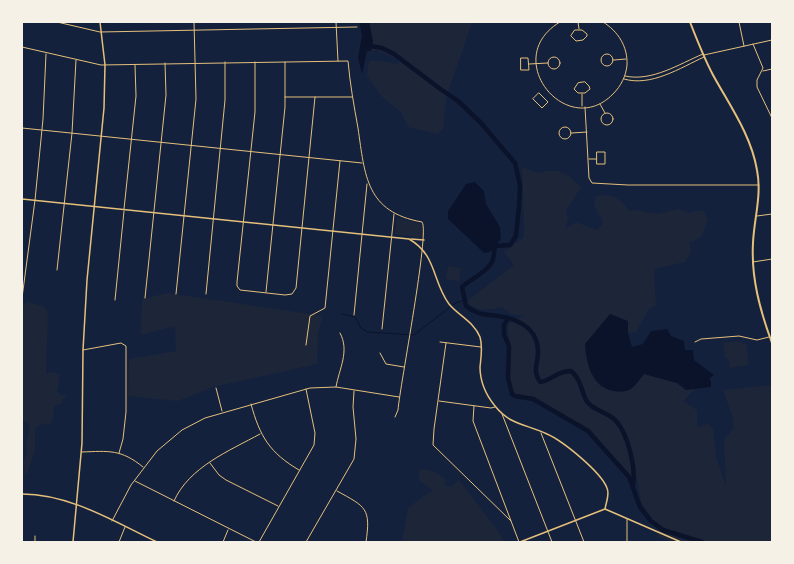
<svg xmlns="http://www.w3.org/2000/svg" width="794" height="564" font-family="Overpass,sans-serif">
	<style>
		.green { fill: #1d2539 }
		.water { fill: #0b132b }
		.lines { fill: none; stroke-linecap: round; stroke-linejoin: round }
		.stream { stroke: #0b132b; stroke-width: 1 }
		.river { stroke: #0b132b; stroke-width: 4.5 }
		.minor { stroke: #e5c07b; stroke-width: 1 }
		.tertiary { stroke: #e5c07b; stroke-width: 1.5 }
		.secondary { stroke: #e5c07b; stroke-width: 2 }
	</style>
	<rect width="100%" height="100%" fill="#14213d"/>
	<g class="green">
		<path d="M369,22H472L446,98L443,129L437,134L408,127L401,112L382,97L367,76L369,61H381L399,64L398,59L376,50L371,51L373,41Z"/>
		<path d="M522,167L538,173L547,171H558L570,177L581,187L566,211L568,219L565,229L576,222L597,230L603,223L594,204L596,196C611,193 622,198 629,211L635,210L657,214L679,209L688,213L703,210L708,220L701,237L689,243L691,252L685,262L654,269L656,305L649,309L636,332L628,333V321L622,392L631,389L644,374L677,383L686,390L695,389L683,401L697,410V427L708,424L713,429L716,457L726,485L724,439L734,428L733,418L723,390L772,385V542H674L658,537L659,530L641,502L637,478L631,476L591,431L534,397L515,394L510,388L508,324L524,316L511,314L502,307C486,310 480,312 466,302L514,265L504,252L524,237Z"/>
		<path d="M397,218L421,224L422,238L395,234Z"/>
		<path d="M448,266L461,268L459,281L446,279Z"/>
		<path d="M167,293L323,316L318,333L317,364L213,387L178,401L128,396L129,359L176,351L175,326L141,335L142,299Z"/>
		<path d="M28,302L43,306L48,312L46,374L52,372L60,375L57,392L61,395H68L63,399L62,403L54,406C52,412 56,420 48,425L43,423L35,428V450L27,474H25L24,460L27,452L26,443L30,429L28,423L22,420V306Z"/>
		<path d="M738,341L746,344L749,365L730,368L728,358H725L723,343Z"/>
		<path d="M424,469L435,472L445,479V485L451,487L459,480L498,531L504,542H402L408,508L424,496L433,491L419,480L420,470Z"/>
	</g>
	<g class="water">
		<path d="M359,22H369L373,41L371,51H367L362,74L358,58L362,35Z"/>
		<path d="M475,182L484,191L486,204L500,227L501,239L490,252L484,253L448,219V211L466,184Z"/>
		<path d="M610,314L628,321V333L632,347L643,344L651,331L667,329L671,336L684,341L685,350H693L694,360L714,375L709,379L711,381V387L686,390L677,383L644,374C640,379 635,387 629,390C623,392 619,392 613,391C592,387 586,363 585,344Z"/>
	</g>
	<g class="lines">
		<path class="stream" d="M342,314L355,317L361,328L367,332L414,335L454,304L464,300"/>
		<g class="river">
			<path d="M370,43L371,46L382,48L394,54L439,88L458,101L481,123L515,163L520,185L519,206L516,236L510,245L495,246C494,251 494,258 492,262C486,273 471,279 462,287L466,306C481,318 490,313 508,318L504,325V334L509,346L508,378L512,394L515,396L533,399L588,431L629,477L640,507L651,521L663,530L702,542"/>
			<path d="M508,318C525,323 538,332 538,352C538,366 532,368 540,382C553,380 556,371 571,371C581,379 581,390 586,400C592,411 609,412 616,421C628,434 636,468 633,485"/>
		</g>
		<g class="minor">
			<path d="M57,22L100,32L357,27"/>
			<path d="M336,22L338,61"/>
			<path d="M560,22C499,58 567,141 613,94C621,86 626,76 627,65C628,47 618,31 603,22"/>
			<path d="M578,22L579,29"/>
			<path d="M739,22L744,46"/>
			<path d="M575,30H582L587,34V36L583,40L576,41L571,36Z"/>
			<path d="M753,44L763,68L757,80V87L772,118"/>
			<path d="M22,47L101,65L348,61C350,84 354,106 358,128C365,176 366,212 422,222C430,232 400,385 398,410L395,417"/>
			<circle cx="607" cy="60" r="6"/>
			<path d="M704,55L772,40"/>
			<circle cx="554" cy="63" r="6"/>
			<path d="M521,58H528L529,70H521Z"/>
			<path d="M614,60L626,59"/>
			<path d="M255,62V112L237,282V286L240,290L285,295L292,294L296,288L315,97"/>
			<path d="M529,64L548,63"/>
			<path d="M763,71L772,69"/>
			<path d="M625,76C652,82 679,64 703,54"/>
			<path d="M624,79C651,87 680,68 704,57"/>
			<path d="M585,82L589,86L590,89L585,93H578L574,89L578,83Z"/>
			<path d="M539,93L548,102L542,108L533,99Z"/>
			<path d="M582,94V106"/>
			<path d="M285,97H352"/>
			<path d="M600,104L605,113"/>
			<path d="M585,107L589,178L592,183L628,185H759"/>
			<circle cx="607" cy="119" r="6"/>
			<circle cx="565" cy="133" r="6"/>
			<path d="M22,128L362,163"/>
			<path d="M572,133L587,132"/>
			<rect x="597" y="152" width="8" height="12"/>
			<path d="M589,159H596"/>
			<path d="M124,209L136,96L135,65"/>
			<path d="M757,216L772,214"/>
			<path d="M753,262L772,259"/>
			<path d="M57,270L72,133L76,60"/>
			<path d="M266,292L285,107V62"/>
			<path d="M176,294L196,99L194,22"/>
			<path d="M206,294L225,100V62"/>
			<path d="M22,298L35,200L43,119L46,54"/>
			<path d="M145,298L166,95L165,63"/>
			<path d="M115,300L124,211"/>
			<path d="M354,315L367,184"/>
			<path d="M382,329L394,214"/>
			<path d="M440,342L481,347"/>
			<path d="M695,342L701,339L739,336L757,340L769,337"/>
			<path d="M446,343L434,429L433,445L511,521"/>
			<path d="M306,345L310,316L325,308L340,161"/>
			<path d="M83,350L121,343L126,346V412L123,439L119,453"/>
			<path d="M380,353L386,364L404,367"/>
			<path d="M336,387C339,369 350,351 340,333"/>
			<path d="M216,388L222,411"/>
			<path d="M439,401L491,408L495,407"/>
			<path d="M251,404C260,437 270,453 299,470"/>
			<path d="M474,406L473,421L519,542"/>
			<path d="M502,414L552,542"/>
			<path d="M541,433L584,542"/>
			<path d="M82,452C109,451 121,449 143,467"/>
			<path d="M210,463L219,475L226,480L278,506"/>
			<path d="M135,481L256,542"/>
			<path d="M337,491C366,507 371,508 366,542"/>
			<path d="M174,501C189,467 229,451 260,434"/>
			<path d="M627,519V542"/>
			<path d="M112,521L131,485L157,451L182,430L205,418L310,388L336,387L399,397"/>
			<path d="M35,542V536"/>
			<path d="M119,542L125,527"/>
			<path d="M223,542L228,530"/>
			<path d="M259,542L314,445L315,433L306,389"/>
			<path d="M306,542L354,459L356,439L353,407L354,391"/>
		</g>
		<g class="tertiary">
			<path d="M22,199L409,239C437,255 432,281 449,304C459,316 474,322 480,337C483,347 481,357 480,367C480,381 486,395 495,406C511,426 527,424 547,434C563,441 601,472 607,488C610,495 606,502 605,509"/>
			<path d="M411,239L424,240"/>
			<path d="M22,494C70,494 115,522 157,542"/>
			<path d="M73,542L82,443L83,350L87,280L104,108L105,65L100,22"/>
			<path d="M520,542L605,509L681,542"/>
		</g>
		<path class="secondary" d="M690,22C697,40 704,58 713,75C730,106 751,135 757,170C762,195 754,219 753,243C751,278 760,310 772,343"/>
	</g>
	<rect width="794" height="564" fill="none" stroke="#f6f1e7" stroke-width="46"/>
</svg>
